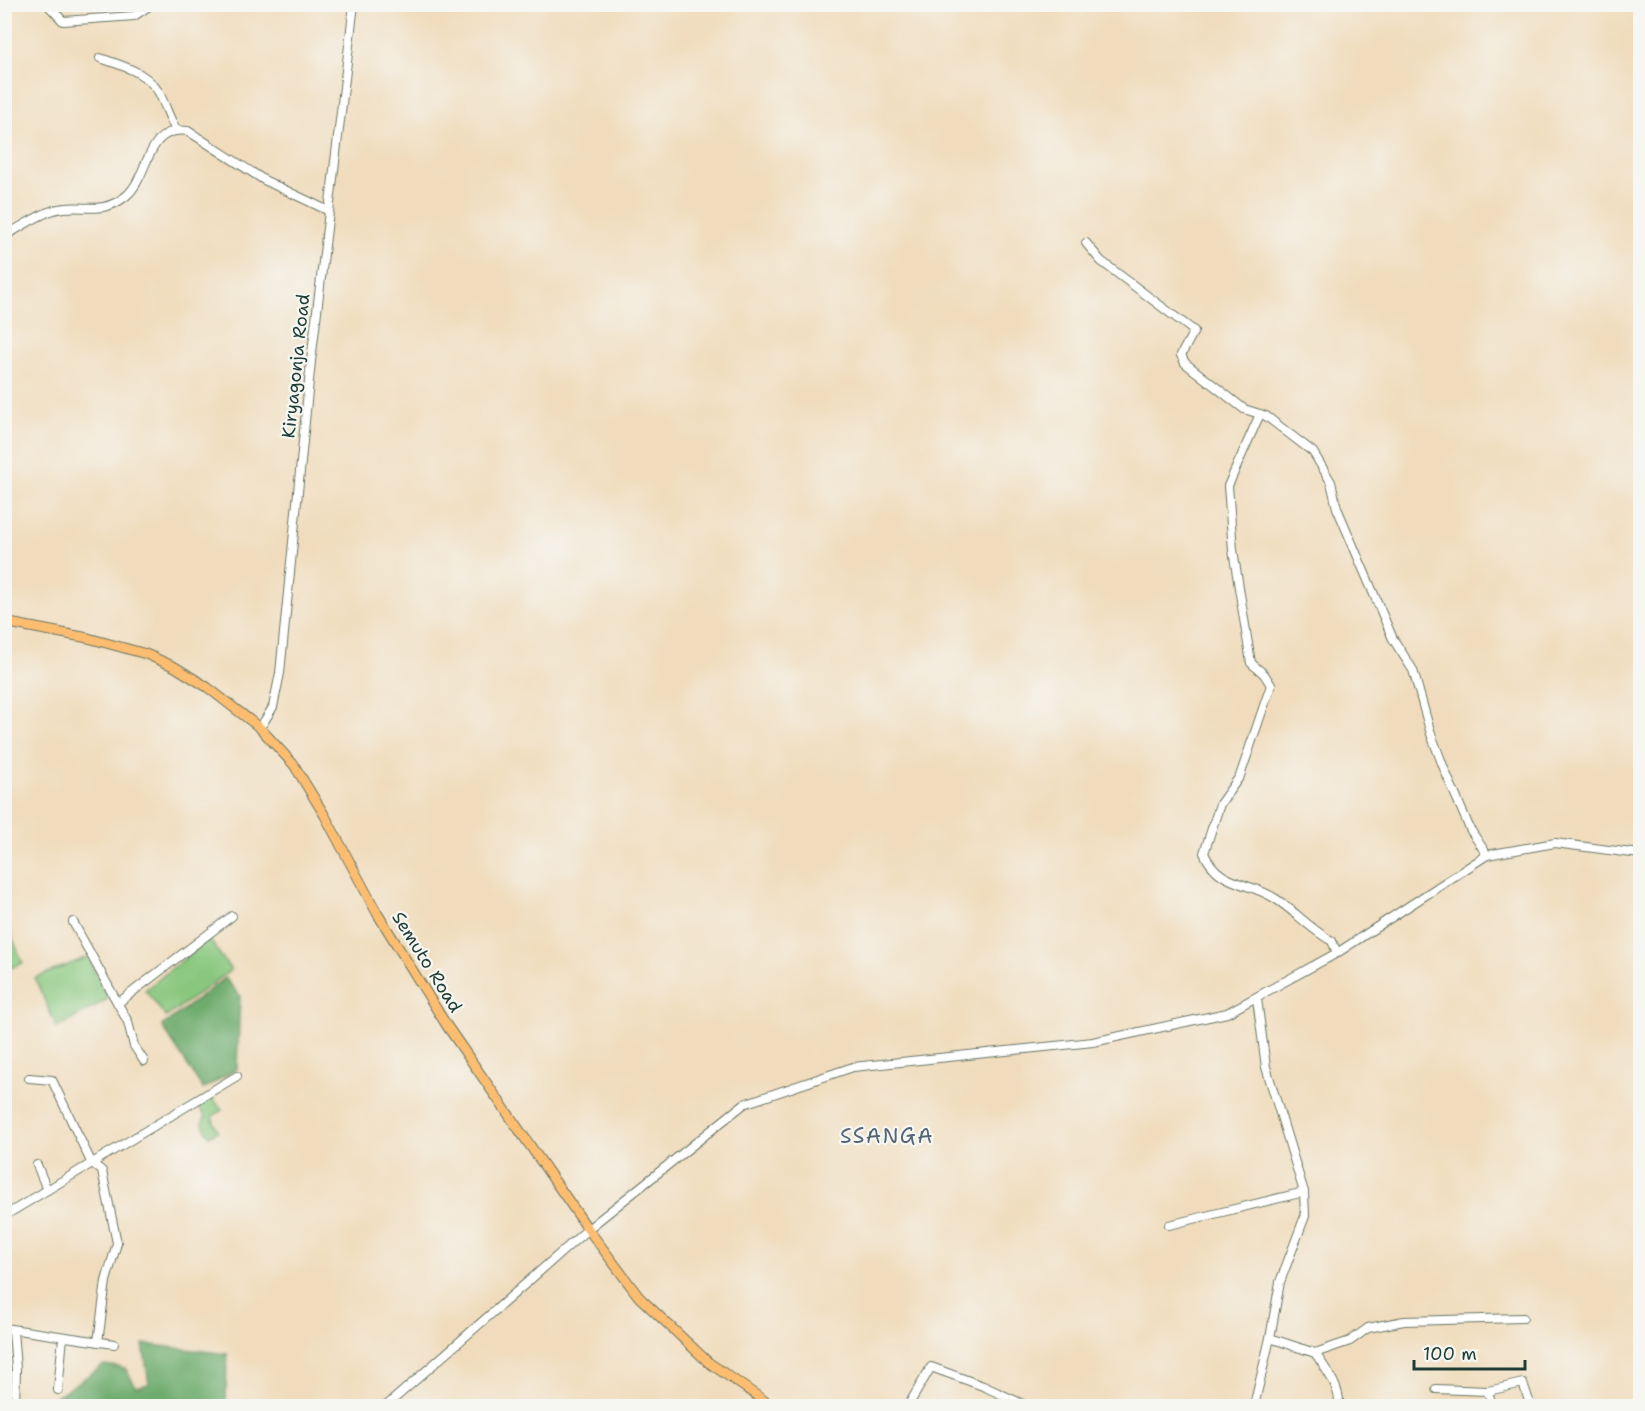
<svg xmlns="http://www.w3.org/2000/svg" width="1645" height="1411" font-family="'Shantell Sans',sans-serif">
	<style>
		.green { fill: #89c77e; stroke: #548259; stroke-width: 1.5 }
		.forest { fill: #6eac6d; stroke: #467450; stroke-width: 1.5 }
		.lines { fill: none; stroke-linecap: round; stroke-linejoin: round }
		.minor-casing { stroke: #687564; stroke-width: 10 }
		.major-casing { stroke: #687564; stroke-width: 11 }
		.minor { stroke: #fff; stroke-width: 8 }
		.major { stroke: #fcbd6f; stroke-width: 9 }
		.labels { text-anchor: middle; stroke-width: 4.5; stroke-linejoin: round; paint-order: stroke }
		.street-label { font-size: 18px; fill: #1f3d34; stroke: #f6f6f2 }
		.quarter-label { font-size: 21px; letter-spacing: 1.5px; fill: #556574; stroke: #f6f6f2 }
	</style>
	<rect width="100%" height="100%" fill="#f6f6f2"/>
	<filter id="ink" filterUnits="userSpaceOnUse"><feTurbulence type="fractalNoise" baseFrequency=".0167" numOctaves="2"/><feDisplacementMap in="SourceGraphic" scale="12" xChannelSelector="R" yChannelSelector="G"/><feConvolveMatrix kernelMatrix="1 2 1 2 8 2 1 2 1" color-interpolation-filters="sRGB"/></filter>
	<filter id="wash" filterUnits="userSpaceOnUse"><feTurbulence type="fractalNoise" baseFrequency=".008" numOctaves="4" result="noise"/><feDisplacementMap in="SourceGraphic" scale="24" xChannelSelector="R" yChannelSelector="G"/><feGaussianBlur stdDeviation="1.35" result="paint"/><feColorMatrix in="noise" values="0 0 0 0 0 0 0 0 0 0 0 0 0 0 0 0 0 1.4 0 .05"/><feComposite in="paint" operator="in"/></filter>
	<g filter="url(#wash)">
		<rect width="100%" height="100%" fill="#f0dcbc"/>
		<g class="green">
			<path d="M4,918L23,963L5,970H4Z"/>
			<path d="M209,939L231,970L166,1017L145,990Z"/>
			<path d="M88,957L108,999L57,1028L35,978Z"/>
			<path d="M210,1095L222,1110L212,1117L218,1131L209,1136L202,1122L206,1117L197,1104Z"/>
		</g>
		<g class="forest">
			<path d="M225,978L240,996L237,1069L203,1089L162,1026Z"/>
			<path d="M143,1344L227,1354L226,1406H48L53,1399L104,1365L125,1368L136,1387L149,1384Z"/>
		</g>
	</g>
	<g filter="url(#ink)">
		<g class="lines">
			<g class="minor-casing">
				<g id="minor">
					<path d="M47,4L63,21L134,16L152,4"/>
					<path d="M100,58C123,66 152,73 162,99C167,110 170,119 176,130"/>
					<path d="M4,236C20,228 37,215 54,210C81,202 100,217 126,196C150,176 145,125 188,131L264,180L329,211"/>
					<path d="M1086,243L1101,261L1194,331L1181,355L1185,363L1244,409L1266,416L1313,452L1331,482L1337,508L1393,639L1413,670L1431,734L1445,771L1470,829L1487,855"/>
					<path d="M1260,414L1228,486L1233,550L1251,663L1264,674L1271,685L1240,776L1220,804L1204,853C1219,887 1249,881 1276,899C1296,912 1311,930 1332,941L1337,953"/>
					<path d="M260,728L273,707L280,673L311,361L354,4"/>
					<path d="M73,922L128,1022L134,1046L144,1061"/>
					<path d="M1257,999L1266,1067L1304,1192L1305,1216L1280,1282L1270,1338L1315,1353L1350,1341L1368,1328L1404,1321L1523,1318"/>
					<path d="M118,1003L232,916"/>
					<path d="M29,1078L52,1080L91,1162L102,1171L117,1243L106,1281L98,1342"/>
					<path d="M37,1165L47,1190"/>
					<path d="M4,1216L237,1076"/>
					<path d="M1169,1225L1304,1192"/>
					<path d="M4,1328L114,1344"/>
					<path d="M13,1330L16,1369L15,1406"/>
					<path d="M1315,1353C1325,1368 1341,1388 1339,1406"/>
					<path d="M1436,1389L1488,1391"/>
					<path d="M58,1390L63,1337"/>
					<path d="M386,1406L588,1229L744,1104L853,1067L1093,1042L1227,1013L1337,953L1487,855L1555,843L1640,854"/>
					<path d="M908,1406L931,1367L983,1386L1027,1406"/>
					<path d="M1254,1406L1270,1338"/>
					<path d="M1492,1406L1488,1391L1523,1383L1530,1404"/>
				</g>
			</g>
			<g class="major-casing">
				<path id="major" d="M4,622L88,638L146,654L175,667L207,687L260,728L294,765L325,816L377,913L447,1026L588,1229L639,1297L708,1362L772,1406"/>
			</g>
			<use href="#minor" class="minor"/>
			<use href="#major" class="major"/>
		</g>
	</g>
	<g class="labels">
		<g class="street-label">
			<text transform="translate(296 366) rotate(-84)" y="6">Kiryagonja Road</text>
			<text transform="translate(427 962) rotate(58)" y="6">Semuto Road</text>
		</g>
		<g class="quarter-label">
			<text x="887" y="1143">SSANGA</text>
		</g>
	</g>
	<rect width="1645" height="1411" fill="none" stroke="#f6f6f2" stroke-width="24"/>
	<path d="M1414 1360v9h111v-9" fill="none" stroke="#1f3d34" stroke-width="3"/>
	<text x="1423" y="1360" font-size="18" fill="#1f3d34" stroke="#f6f6f2" stroke-width="4.5" paint-order="stroke">100 m</text>
</svg>
